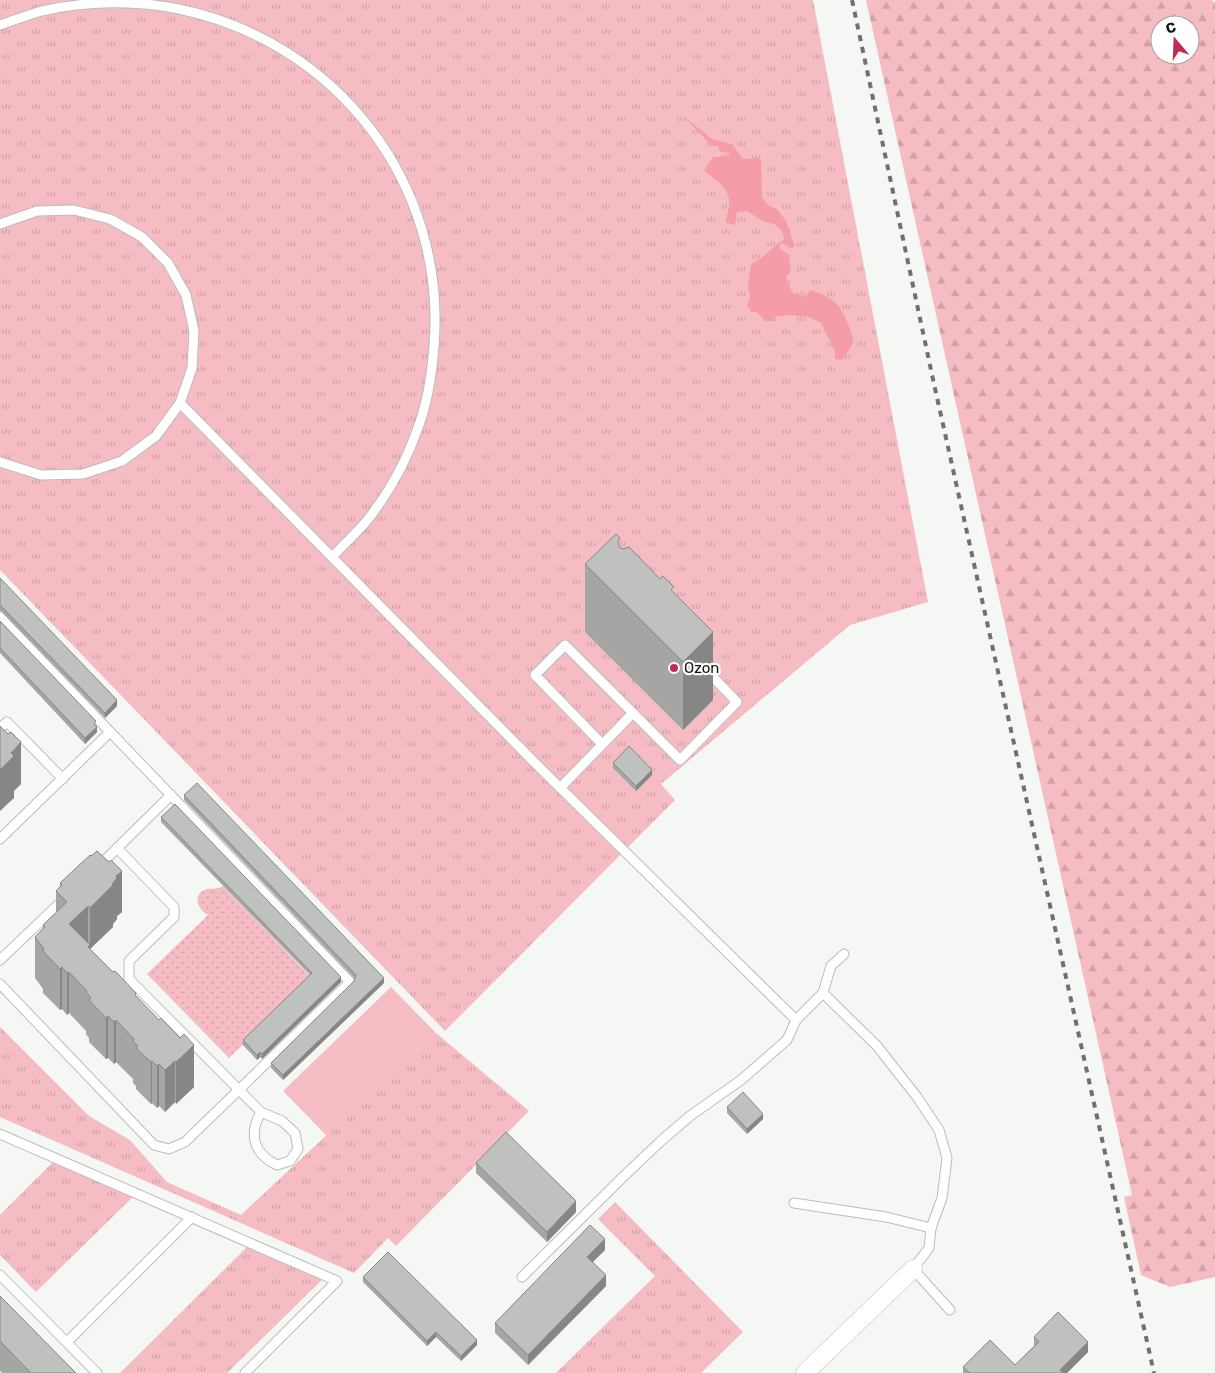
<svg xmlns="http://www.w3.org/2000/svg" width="1215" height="1373" font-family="Rubik,sans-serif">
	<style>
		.grass { fill: url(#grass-tufts) }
		.forest { fill: url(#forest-firs); fill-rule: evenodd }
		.park { fill: url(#park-dots) }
		.garden { fill: #f6bcc3 }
		.water { fill: #f49da8 }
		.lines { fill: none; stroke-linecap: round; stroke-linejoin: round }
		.lane-casing { stroke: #bcbdbb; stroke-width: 11 }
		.street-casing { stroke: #bcbdbb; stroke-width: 19 }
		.lane { stroke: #fff; stroke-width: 9 }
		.street { stroke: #fff; stroke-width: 18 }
		.rail { stroke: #6f706f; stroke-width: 4; stroke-dasharray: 6 6; stroke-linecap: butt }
		.wall { fill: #a4a6a3 }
		.shaded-wall { fill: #868785 }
		.building { fill: #bfc1be; stroke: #868785 }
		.poi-dot { fill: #be2e53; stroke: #fff; stroke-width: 2 }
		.labels { text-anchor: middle; stroke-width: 4.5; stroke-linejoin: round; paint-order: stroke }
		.poi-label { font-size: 15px; fill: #151515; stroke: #fff; text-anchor: start }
	</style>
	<defs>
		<pattern id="grass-tufts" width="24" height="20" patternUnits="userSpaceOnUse" patternTransform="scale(1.25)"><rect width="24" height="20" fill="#f6bcc3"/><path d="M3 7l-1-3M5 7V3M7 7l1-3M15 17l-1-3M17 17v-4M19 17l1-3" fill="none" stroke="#d2a1a7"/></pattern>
		<pattern id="forest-firs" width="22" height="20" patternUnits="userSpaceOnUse" patternTransform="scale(1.25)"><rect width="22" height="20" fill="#f6bcc3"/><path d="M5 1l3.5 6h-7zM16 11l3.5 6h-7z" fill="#d2a1a7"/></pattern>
		<pattern id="park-dots" width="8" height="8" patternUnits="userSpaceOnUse" patternTransform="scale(1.25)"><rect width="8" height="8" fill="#f6bcc3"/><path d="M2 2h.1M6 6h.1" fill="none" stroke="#d2a1a7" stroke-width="1.8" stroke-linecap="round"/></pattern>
	</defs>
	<rect width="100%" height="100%" fill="#f5f7f4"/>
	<g class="grass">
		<path d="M0,0H813L928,602L850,625L661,784L675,800L445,1031L0,570Z"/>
		<path d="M0,1027L89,1116L130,1140L167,1182L241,1215L436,1033L529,1111L396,1246L388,1238L354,1273L0,1117Z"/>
		<path d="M57,1158L137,1193L36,1292L0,1255V1215Z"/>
		<path d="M615,1202L743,1332L701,1373H556L655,1276L598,1219Z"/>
		<path d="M251,1243L326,1276L227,1373H120Z"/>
	</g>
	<path class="forest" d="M866,0H1212L1215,3V1277L1170,1287L1141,1275L1124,1197L1132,1195ZM1160,25H1190V55H1160Z"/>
	<path class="park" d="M223,886L312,978L229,1058L147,974L208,915C198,910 191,894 207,889C213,888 217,890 223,886Z"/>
	<path class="garden" d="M391,987L436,1033L327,1136L283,1091Z"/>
	<path class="water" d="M682,115L712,139L732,144L743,159L757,158L761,160L762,197L769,206L777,209L786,221L795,247L790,248L783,243L780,245V249L788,254L791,271L786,277L792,292L805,297L811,290C822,294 830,297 838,305C842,309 854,335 853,341C852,346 845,358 841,360L835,359V351L821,323L809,317L791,315L774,317L773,321H765L757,312H751L747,305L750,297L748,285L751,264C764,259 771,247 784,240L783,232L776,225L763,221L747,211L737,212L735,225L725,222C735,194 727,188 704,171L713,157L729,156V153L720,151L718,146L711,145Z"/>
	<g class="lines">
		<g class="lane-casing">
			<g id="lane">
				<path d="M0,25C14,20 28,15 42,11C86,1 135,0 179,9C338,42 447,185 434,346C432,372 428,400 419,425C408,457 390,491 369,518C358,532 344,544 332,557"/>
				<path d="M0,224L37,211L74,210L110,219L142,237L168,263L186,295L194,331L192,368L180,403L156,436L122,461L83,474L41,475L0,462"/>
				<path d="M180,403L533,761L796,1020"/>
				<path d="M0,617L350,982L185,1142L169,1149L154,1145L0,984"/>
				<path d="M0,728L7,722L63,779"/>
				<path d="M602,744L535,675L565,645L680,760L737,702L706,670"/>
				<path d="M560,788L633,713"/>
				<path d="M0,839L110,732"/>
				<path d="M117,848L174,907V917L129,961V979L261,1112L282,1121L295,1133L298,1149L290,1161L277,1165C254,1154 248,1135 261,1112"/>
				<path d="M98,867L171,795"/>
				<path d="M0,960L63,900"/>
				<path d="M823,993L877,1046L917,1097L939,1130L947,1158L942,1198L931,1228L929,1248L913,1269L950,1310"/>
				<path d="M0,1134L337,1281L245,1373"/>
				<path d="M794,1203L886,1217L931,1228"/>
				<path d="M0,1275L97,1373"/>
				<path d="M522,1277L624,1176L662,1140L690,1116L741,1080L787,1040L796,1020L823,993L831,966L844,954"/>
				<path d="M67,1342L192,1217"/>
			</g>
		</g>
		<g class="street-casing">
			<path id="street" d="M805,1373L913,1269"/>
		</g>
		<use href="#lane" class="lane"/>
		<use href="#street" class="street"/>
		<path class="rail" d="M852,0L934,384L1154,1373"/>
	</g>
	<g class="wall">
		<path d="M620,547L674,593L713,700L683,730L585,632V564Z"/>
		<path d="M0,578L117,706L105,718L1,611H0Z"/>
		<path d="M0,621L96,727L97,732L85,744L0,653Z"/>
		<path d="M613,763L652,775L636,791L613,768Z"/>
		<path d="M184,795L384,983L283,1080L271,1068V1063L354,981L355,979L184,800Z"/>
		<path d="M161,817L341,982L262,1059L260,1057L257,1060L243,1045V1040L310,975L161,822Z"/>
		<path d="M60,883L122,912L117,916V919L113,924V927L90,949L136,996L194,1087L176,1104L175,1102L165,1112L159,1106L157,1108L152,1103L151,1104L136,1089V1086L133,1083V1079L116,1062L114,1064L108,1058L106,1059L89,1042V1038L86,1034V1031L69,1013L67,1015L62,1009L60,1010L43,993V989L35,978V937L43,928V925L56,913V891L60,886Z"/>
		<path d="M727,1107L763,1119L747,1134L727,1113Z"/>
		<path d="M476,1163L576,1212L547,1242L476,1173Z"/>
		<path d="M605,1250L593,1262L606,1286L528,1365L495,1333V1323Z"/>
		<path d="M363,1277L477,1345L461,1361L436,1337L427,1346L363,1282Z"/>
		<path d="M0,1296L76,1373H2L0,1371Z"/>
		<path d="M1034,1337L1088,1352L1067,1373H963V1367L1015,1365L1034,1346Z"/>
	</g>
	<g class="shaded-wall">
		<path d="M713,632V700L683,730V662Z"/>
		<path d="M117,700V706L105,718V713Z"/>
		<path d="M97,727V732L85,744V738Z"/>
		<path d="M21,742V784L14,791V798L0,811V769L11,753Z"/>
		<path d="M652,770V775L636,791V786Z"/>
		<path d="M122,871V912L117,916V919L113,924V927L90,949L69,924L88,906V947L90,945V908L112,884L116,876Z"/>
		<path d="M62,967V1009L60,1010V969Z"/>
		<path d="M69,972V1013L67,1015V973Z"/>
		<path d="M341,977V982L262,1059V1054Z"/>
		<path d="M384,978V983L283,1080V1075Z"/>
		<path d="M108,1016V1058L106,1059V1018Z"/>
		<path d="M116,1020V1062L114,1064V1022Z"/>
		<path d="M194,1045V1087L176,1104V1062Z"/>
		<path d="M260,1052V1057L257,1060V1055Z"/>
		<path d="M152,1061V1103L151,1104V1062Z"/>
		<path d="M175,1061V1102L165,1112V1070Z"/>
		<path d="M159,1064V1106L157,1108V1066Z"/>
		<path d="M763,1114V1119L747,1134V1129Z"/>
		<path d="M576,1201V1212L547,1242V1232Z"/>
		<path d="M605,1239V1250L587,1267V1257Z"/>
		<path d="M606,1275V1286L528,1365V1355Z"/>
		<path d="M436,1332V1337L427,1346V1341Z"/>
		<path d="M477,1340V1345L461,1361V1356Z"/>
		<path d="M1088,1342V1352L1067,1373H1060V1370Z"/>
	</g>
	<g class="building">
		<path d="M616,534L620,538L618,542L619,547L623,549L629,547L660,579L663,576L674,587L671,590L713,632L683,662L585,564Z"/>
		<path d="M0,578L117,700L105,713L1,606H0Z"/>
		<path d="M0,621L96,721L94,724L97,727L85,738L0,648Z"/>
		<path d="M0,726L8,734L11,732L21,742L11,753L14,756L0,770Z"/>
		<path d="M629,746L652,770L636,786L613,763Z"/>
		<path d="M197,783L384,978L283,1075L271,1063L354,981L356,975L184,795Z"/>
		<path d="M175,804L341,977L262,1054L260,1052L257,1055L243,1040L312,973L161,817Z"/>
		<path d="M97,851L109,862L111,860L122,871L116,876L117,878L112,884L113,885L90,908L88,906L69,924L90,945L88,947L113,972L115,971L136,993L135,995L159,1020L161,1018L180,1038L184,1034L194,1045L176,1062L175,1061L165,1070L159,1064L157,1066L152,1061L151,1062L136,1048L138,1046L133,1041L134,1039L116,1020L114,1022L108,1016L106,1018L89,1000L91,998L86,992L87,991L69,972L67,973L62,967L60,969L43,951L44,949L35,937L45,927L43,925L67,902L56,891L62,885L60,883L90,855L91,856Z"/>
		<path d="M743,1092L763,1114L747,1129L727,1107Z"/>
		<path d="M506,1132L576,1201L547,1232L476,1163Z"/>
		<path d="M590,1225L605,1239L587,1257L606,1275L528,1355L495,1323Z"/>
		<path d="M388,1252L477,1340L461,1356L436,1332L427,1341L363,1277Z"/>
		<path d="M0,1296L76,1373H31L0,1341Z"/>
		<path d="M1058,1312L1088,1342L1060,1370L1063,1373H970L963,1367L990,1340L1015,1365L1039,1342L1034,1337Z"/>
	</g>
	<circle class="poi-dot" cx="674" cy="668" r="5"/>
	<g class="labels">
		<g class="poi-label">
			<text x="684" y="673">Ozon</text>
		</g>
	</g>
	<g transform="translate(1175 40) rotate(341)"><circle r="24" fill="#ffffff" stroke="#a1a1a1"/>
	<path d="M0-4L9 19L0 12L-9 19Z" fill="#be2e53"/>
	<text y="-8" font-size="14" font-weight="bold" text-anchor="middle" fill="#151515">С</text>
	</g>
</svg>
